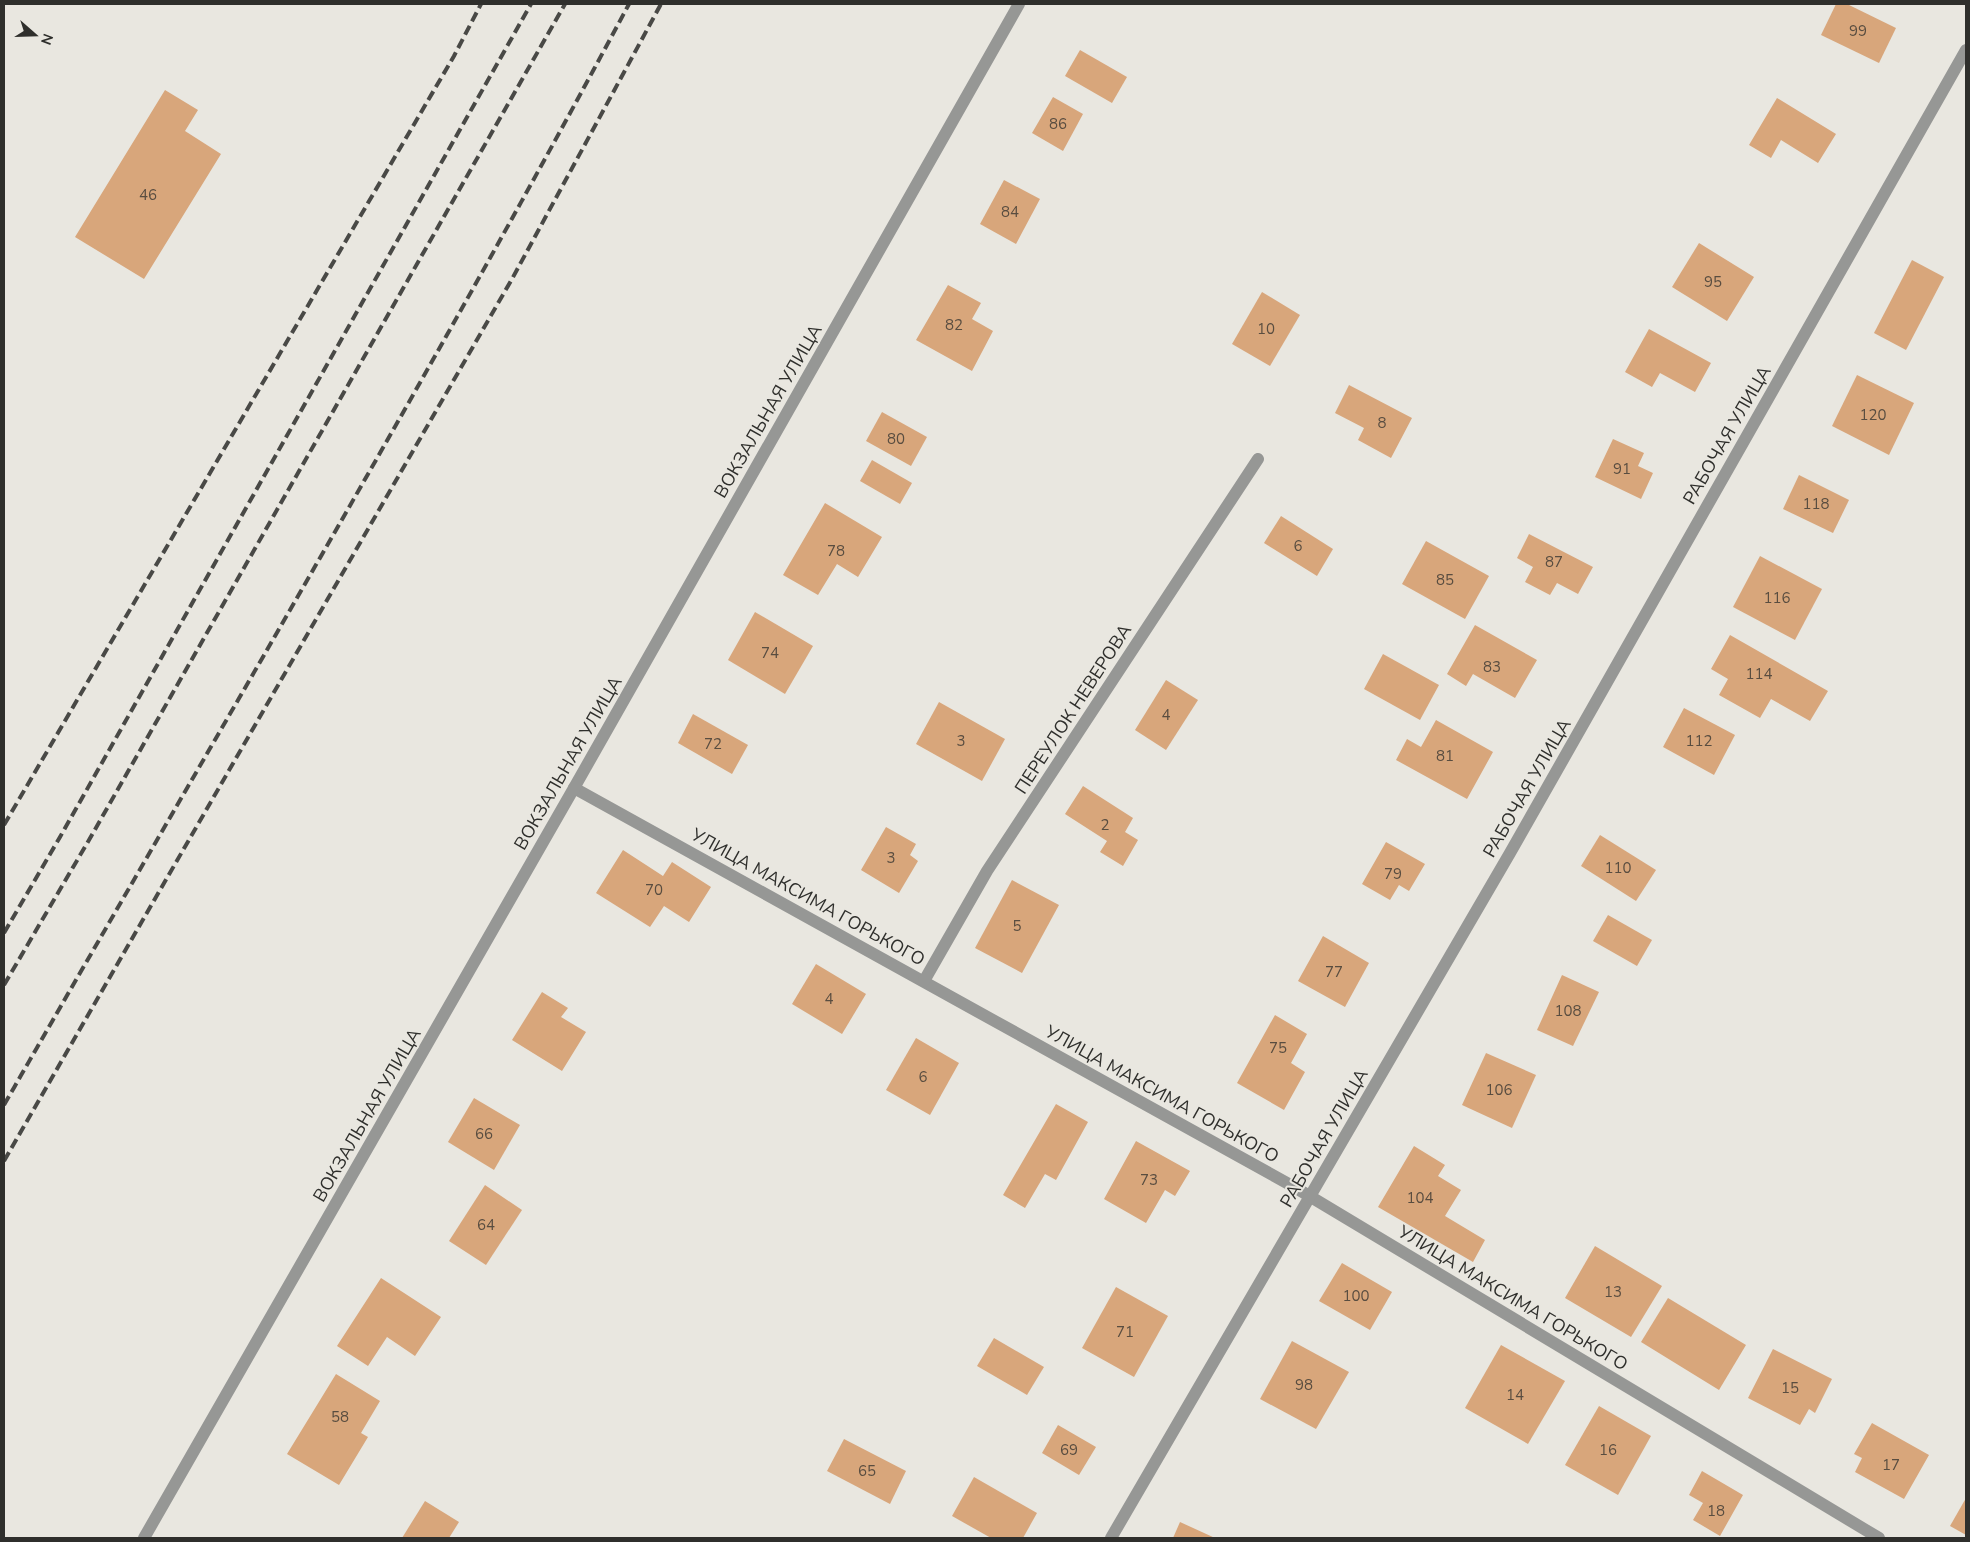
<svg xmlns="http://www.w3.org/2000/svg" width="1970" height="1542" font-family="'Nunito Sans',sans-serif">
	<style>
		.building { fill: #d8a67b }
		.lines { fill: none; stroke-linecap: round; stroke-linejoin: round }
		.minor { stroke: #969795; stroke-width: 12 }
		.rail { stroke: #494946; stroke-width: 4; stroke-dasharray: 10 5; stroke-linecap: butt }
		.labels { text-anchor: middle; stroke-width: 4; stroke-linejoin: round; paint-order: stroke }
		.number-label { font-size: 15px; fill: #594d40 }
		.street-label { font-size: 18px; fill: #2f2f2c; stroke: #e9e7e0 }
	</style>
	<rect width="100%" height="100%" fill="#e9e7e0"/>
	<g class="building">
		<path d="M1836,4H1847L1896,28L1879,63L1821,35Z"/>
		<path d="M1080,50L1127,77L1112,103L1065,76Z"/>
		<path d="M165,90L198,110L185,131L221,154L144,279L75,237Z"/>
		<path d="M1053,97L1083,114L1063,151L1032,133Z"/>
		<path d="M1777,98L1836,134L1818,163L1781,140L1771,158L1749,145Z"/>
		<path d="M1004,180L1040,199L1016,244L980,224Z"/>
		<path d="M1699,243L1754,277L1727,321L1672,287Z"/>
		<path d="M1912,260L1944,277L1906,350L1874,333Z"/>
		<path d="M948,285L981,303L972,319L993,331L972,371L916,340Z"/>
		<path d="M1262,292L1300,315L1270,366L1232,344Z"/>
		<path d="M1649,329L1711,363L1695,392L1660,373L1652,387L1625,372Z"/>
		<path d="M1857,375L1914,403L1889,455L1832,426Z"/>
		<path d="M1349,385L1412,418L1391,458L1358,440L1364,428L1335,413Z"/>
		<path d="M882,412L927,437L911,466L866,441Z"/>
		<path d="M1613,439L1644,453L1638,466L1653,473L1641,499L1595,477Z"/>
		<path d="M872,460L912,483L900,504L860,481Z"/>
		<path d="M1799,475L1849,500L1833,533L1783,509Z"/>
		<path d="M825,503L882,537L858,577L837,564L818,595L783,575Z"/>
		<path d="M1281,516L1333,549L1317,576L1264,543Z"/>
		<path d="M1529,534L1593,567L1578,594L1557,583L1550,595L1525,582L1533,567L1517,558Z"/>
		<path d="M1426,541L1489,576L1465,619L1402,584Z"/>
		<path d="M1760,556L1822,589L1795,640L1733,607Z"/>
		<path d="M755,612L813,646L785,694L728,660Z"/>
		<path d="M1475,625L1537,660L1515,698L1473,674L1466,686L1447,674Z"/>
		<path d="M1730,635L1828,691L1810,721L1771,699L1760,718L1719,695L1728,679L1711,669Z"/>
		<path d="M1383,654L1439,685L1420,720L1364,689Z"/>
		<path d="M1166,680L1198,700L1166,750L1135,730Z"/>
		<path d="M939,702L1005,739L982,781L916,744Z"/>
		<path d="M1684,708L1735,735L1714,775L1663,747Z"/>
		<path d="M693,714L748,745L732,774L678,743Z"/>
		<path d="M1436,720L1493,752L1467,799L1396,760L1407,739L1421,747Z"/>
		<path d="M1083,786L1133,818L1125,832L1138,840L1123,866L1100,852L1107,841L1065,814Z"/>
		<path d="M886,827L916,844L910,855L918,861L899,893L861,870Z"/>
		<path d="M1600,835L1656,870L1636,901L1581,866Z"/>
		<path d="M1386,842L1425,864L1409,891L1399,885L1390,900L1362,884Z"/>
		<path d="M623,850L663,876L672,862L711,887L689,922L664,906L650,927L596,893Z"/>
		<path d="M1012,880L1059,905L1022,973L975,948Z"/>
		<path d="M1608,915L1652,940L1637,966L1593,941Z"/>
		<path d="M1323,936L1369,963L1345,1007L1298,981Z"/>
		<path d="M816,964L866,994L842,1034L792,1004Z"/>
		<path d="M1562,975L1599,992L1573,1046L1537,1030Z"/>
		<path d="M542,992L568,1008L561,1017L586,1032L562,1071L512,1040Z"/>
		<path d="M1275,1015L1307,1034L1291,1063L1305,1072L1284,1110L1237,1083Z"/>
		<path d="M916,1038L959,1063L930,1115L886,1090Z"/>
		<path d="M1486,1053L1536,1075L1512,1128L1462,1105Z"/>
		<path d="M474,1098L520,1125L494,1170L448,1142Z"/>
		<path d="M1056,1104L1088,1122L1056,1180L1045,1174L1025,1208L1003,1195Z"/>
		<path d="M1136,1141L1190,1171L1175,1196L1165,1190L1146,1223L1104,1199Z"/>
		<path d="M1414,1146L1445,1165L1438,1176L1461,1190L1445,1216L1485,1240L1473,1262L1378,1207Z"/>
		<path d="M485,1185L522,1210L486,1265L449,1241Z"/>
		<path d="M1595,1246L1662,1286L1631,1337L1565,1298Z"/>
		<path d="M1342,1263L1392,1292L1370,1330L1319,1301Z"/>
		<path d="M381,1278L441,1317L415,1356L387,1337L368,1366L337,1346Z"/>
		<path d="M1116,1287L1168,1316L1134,1377L1082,1348Z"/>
		<path d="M1668,1298L1746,1345L1719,1390L1641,1342Z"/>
		<path d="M994,1338L1044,1367L1027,1395L977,1366Z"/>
		<path d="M1292,1341L1349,1372L1316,1429L1260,1399Z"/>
		<path d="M1501,1345L1565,1381L1528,1444L1465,1408Z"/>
		<path d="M1773,1349L1832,1379L1815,1413L1809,1409L1800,1425L1748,1398Z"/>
		<path d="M336,1374L380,1401L361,1433L368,1437L339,1485L287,1454Z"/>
		<path d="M1599,1406L1651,1436L1618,1495L1565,1465Z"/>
		<path d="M1872,1423L1929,1455L1904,1499L1855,1472L1862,1458L1854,1454Z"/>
		<path d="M1058,1425L1096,1447L1079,1475L1042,1453Z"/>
		<path d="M844,1439L906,1471L890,1504L827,1471Z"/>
		<path d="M1702,1471L1743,1495L1720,1536L1693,1520L1703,1503L1689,1495Z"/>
		<path d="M974,1477L1037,1513L1023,1538H991L952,1516Z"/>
		<path d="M1966,1498V1535L1950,1526Z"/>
		<path d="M425,1501L459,1522L449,1538H402Z"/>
		<path d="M1180,1522L1215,1538H1173Z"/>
	</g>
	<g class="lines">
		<g class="minor">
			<path d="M574,788L1296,1188L1879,1538"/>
			<path d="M924,981L987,871L1258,459"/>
			<path d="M144,1538L574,788L1019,4"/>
			<path d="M1111,1538L1510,853L1966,50"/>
		</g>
		<g class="rail">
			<path d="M4,825L454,56L481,4"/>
			<path d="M4,933L60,837L531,4"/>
			<path d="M4,985L89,840L565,4"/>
			<path d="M4,1105C214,739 430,376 629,4"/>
			<path d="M4,1161L512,279L661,4"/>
		</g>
	</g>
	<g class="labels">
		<g class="number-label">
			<text x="1858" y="36">99</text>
			<text x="1058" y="129">86</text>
			<text x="148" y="200">46</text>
			<text x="1010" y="217">84</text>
			<text x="1713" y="287">95</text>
			<text x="954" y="330">82</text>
			<text x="1266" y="334">10</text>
			<text x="1873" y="420">120</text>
			<text x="1382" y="428">8</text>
			<text x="896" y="444">80</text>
			<text x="1622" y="474">91</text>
			<text x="1816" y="509">118</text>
			<text x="1298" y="551">6</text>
			<text x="836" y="556">78</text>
			<text x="1554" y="567">87</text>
			<text x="1445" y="585">85</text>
			<text x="1777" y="603">116</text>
			<text x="770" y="658">74</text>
			<text x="1492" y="672">83</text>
			<text x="1759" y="679">114</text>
			<text x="1166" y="720">4</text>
			<text x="961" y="746">3</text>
			<text x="1699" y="746">112</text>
			<text x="713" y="749">72</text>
			<text x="1445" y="761">81</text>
			<text x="1105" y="830">2</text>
			<text x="891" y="863">3</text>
			<text x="1618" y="873">110</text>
			<text x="1393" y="879">79</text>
			<text x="654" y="895">70</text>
			<text x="1017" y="931">5</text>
			<text x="1334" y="977">77</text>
			<text x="829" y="1004">4</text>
			<text x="1568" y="1016">108</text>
			<text x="1278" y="1053">75</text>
			<text x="923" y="1082">6</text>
			<text x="1499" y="1095">106</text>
			<text x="484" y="1139">66</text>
			<text x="1149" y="1185">73</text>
			<text x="1420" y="1203">104</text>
			<text x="486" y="1230">64</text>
			<text x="1613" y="1297">13</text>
			<text x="1356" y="1301">100</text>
			<text x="1125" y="1337">71</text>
			<text x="1304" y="1390">98</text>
			<text x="1790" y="1393">15</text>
			<text x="1515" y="1400">14</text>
			<text x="340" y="1422">58</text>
			<text x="1069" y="1455">69</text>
			<text x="1608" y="1455">16</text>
			<text x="1891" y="1470">17</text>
			<text x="867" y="1476">65</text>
			<text x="1716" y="1516">18</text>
		</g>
		<g class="street-label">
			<text transform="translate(768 411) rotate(-60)" y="6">ВОКЗАЛЬНАЯ УЛИЦА</text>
			<text transform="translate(1727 435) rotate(-60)" y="6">РАБОЧАЯ УЛИЦА</text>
			<text transform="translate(1073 709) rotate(-57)" y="6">ПЕРЕУЛОК НЕВЕРОВА</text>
			<text transform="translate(568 763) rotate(-60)" y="6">ВОКЗАЛЬНАЯ УЛИЦА</text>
			<text transform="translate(1527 788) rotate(-60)" y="6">РАБОЧАЯ УЛИЦА</text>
			<text transform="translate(808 897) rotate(29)" y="6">УЛИЦА МАКСИМА ГОРЬКОГО</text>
			<text transform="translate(1162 1094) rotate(29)" y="6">УЛИЦА МАКСИМА ГОРЬКОГО</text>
			<text transform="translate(367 1115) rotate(-60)" y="6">ВОКЗАЛЬНАЯ УЛИЦА</text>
			<text transform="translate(1324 1138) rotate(-60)" y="6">РАБОЧАЯ УЛИЦА</text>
			<text transform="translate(1513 1298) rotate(31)" y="6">УЛИЦА МАКСИМА ГОРЬКОГО</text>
		</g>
	</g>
	<rect width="1970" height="1542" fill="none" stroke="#2f2f2c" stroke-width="10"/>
	<g transform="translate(35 35) rotate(110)" stroke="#e9e7e0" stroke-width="4" paint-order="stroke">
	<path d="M0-4L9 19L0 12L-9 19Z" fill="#2f2f2c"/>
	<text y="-8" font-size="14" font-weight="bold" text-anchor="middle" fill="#2f2f2c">N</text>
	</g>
</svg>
